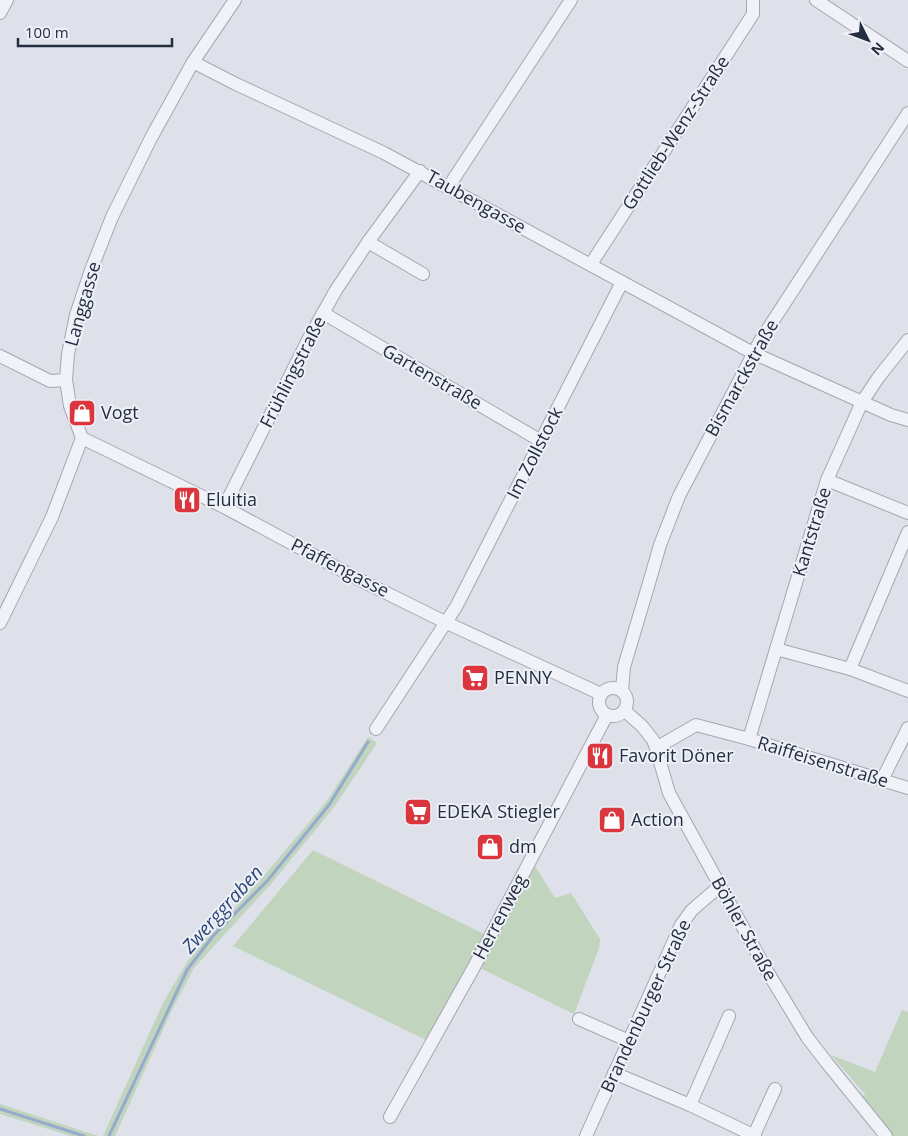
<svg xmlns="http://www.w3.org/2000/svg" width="908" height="1136" font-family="'Open Sans',sans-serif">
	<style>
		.green { fill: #c1d4be }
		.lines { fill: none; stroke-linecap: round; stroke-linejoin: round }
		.stream { stroke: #95aacd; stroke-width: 3 }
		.minor-casing { stroke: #a3a7b3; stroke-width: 14 }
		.minor { stroke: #f1f2f7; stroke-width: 12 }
		.labels { text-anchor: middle; stroke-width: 4; stroke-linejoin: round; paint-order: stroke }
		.street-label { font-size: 18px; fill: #252d41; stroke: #edf0f6 }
		.poi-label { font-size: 18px; fill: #252d41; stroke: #edf0f6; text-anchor: start }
		.water-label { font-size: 19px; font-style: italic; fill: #2c4679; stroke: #edf0f6 }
	</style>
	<rect width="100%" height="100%" fill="#dee1e9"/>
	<g class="green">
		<path d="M368,737L377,743L335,806L271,884L194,968L172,1010L115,1136H103L163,1003L187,962L210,934L263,877L326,802Z"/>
		<path d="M313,850L486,935L430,1042L233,946Z"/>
		<path d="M533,863L555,898L571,893L600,939L599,948L574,1014L478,967Z"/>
		<path d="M902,1010L908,1012V1136H894L860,1094L864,1096L865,1094L831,1055L875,1072Z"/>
		<path d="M0,1104L98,1136H71L0,1114Z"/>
	</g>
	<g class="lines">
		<g class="stream">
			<path d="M0,1109L84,1136"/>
			<path d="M109,1136L187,970L213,936L268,880L329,805L368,742"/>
		</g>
		<g class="minor-casing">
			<g id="minor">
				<path d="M816,0L908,61"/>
				<path d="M0,13L7,0"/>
				<path d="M193,62L236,84L384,153L753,353L891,415L908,420"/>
				<path d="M449,186L571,0"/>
				<path d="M368,242L423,274"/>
				<path d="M591,264L753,14V0"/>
				<path d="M323,313L541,441"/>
				<path d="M0,356L50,381L66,380"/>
				<path d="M82,438L224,507L358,579L447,623L601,694"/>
				<path d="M827,480L908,513"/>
				<path d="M224,507L308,340L336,290L368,242L420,171"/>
				<path d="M0,623L52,517L82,438L70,406L66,380L68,354L76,315L91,270L112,217L151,138L193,62L235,0"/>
				<path d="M776,649L850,669L908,691"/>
				<path d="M850,669L908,532"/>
				<circle cx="613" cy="702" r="14"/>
				<path d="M622,690L624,667L649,583L660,545L679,496L760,341L908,113"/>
				<path d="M625,711L642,726L653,740L656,748L669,793L767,971L807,1037L827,1063L886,1136"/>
				<path d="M376,729L456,607L622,282"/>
				<path d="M749,739L827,480L862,402L878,378L908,340"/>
				<path d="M656,748L696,725L749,739L908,788"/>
				<path d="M882,780L908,728"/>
				<path d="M579,1019L629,1041"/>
				<path d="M614,1073L690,1105L755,1136"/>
				<path d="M690,1105L729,1016"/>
				<path d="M390,1117L474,967L607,715"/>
				<path d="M754,1135L775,1089"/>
				<path d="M586,1136L681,925L692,910L720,886"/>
			</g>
		</g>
		<use href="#minor" class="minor"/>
	</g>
	<defs>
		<g id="shop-square" transform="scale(1.4375)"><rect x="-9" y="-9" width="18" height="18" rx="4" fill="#db353d" stroke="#edf0f6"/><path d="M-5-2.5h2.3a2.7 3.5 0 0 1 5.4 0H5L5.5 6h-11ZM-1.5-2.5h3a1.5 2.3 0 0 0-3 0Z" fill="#fff"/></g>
		<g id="restaurant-square" transform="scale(1.4375)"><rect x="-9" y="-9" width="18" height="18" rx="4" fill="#db353d" stroke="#edf0f6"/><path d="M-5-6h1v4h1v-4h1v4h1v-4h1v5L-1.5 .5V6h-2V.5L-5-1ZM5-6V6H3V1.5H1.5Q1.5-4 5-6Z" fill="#fff"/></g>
		<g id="supermarket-square" transform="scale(1.4375)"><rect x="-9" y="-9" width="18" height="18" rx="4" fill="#db353d" stroke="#edf0f6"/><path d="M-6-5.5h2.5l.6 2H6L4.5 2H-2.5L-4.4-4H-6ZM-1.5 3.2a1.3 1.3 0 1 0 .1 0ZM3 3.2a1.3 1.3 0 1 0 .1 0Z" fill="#fff"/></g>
	</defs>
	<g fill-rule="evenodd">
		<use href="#shop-square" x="82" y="413"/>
		<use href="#restaurant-square" x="187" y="500"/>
		<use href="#supermarket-square" x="475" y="678"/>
		<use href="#restaurant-square" x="600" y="756"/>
		<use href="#supermarket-square" x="418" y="812"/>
		<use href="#shop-square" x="612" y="820"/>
		<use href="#shop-square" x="490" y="847"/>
	</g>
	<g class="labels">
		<g class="street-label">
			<text transform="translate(676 133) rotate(-57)" y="6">Gottlieb-Wenz-Straße</text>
			<text transform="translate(476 202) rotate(29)" y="6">Taubengasse</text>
			<text transform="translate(83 304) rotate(-74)" y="6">Langgasse</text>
			<text transform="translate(293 372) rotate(-63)" y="6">Frühlingstraße</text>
			<text transform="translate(432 377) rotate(30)" y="6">Gartenstraße</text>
			<text transform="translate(742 378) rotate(-61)" y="6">Bismarckstraße</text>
			<text transform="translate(535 453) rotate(-63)" y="6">Im Zollstock</text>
			<text transform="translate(812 532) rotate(-73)" y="6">Kantstraße</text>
			<text transform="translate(340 568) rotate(27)" y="6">Pfaffengasse</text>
			<text transform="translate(823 762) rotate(17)" y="6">Raiffeisenstraße</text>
			<text transform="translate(500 917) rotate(-62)" y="6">Herrenweg</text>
			<text transform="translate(744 929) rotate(61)" y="6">Böhler Straße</text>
			<text transform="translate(646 1006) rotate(-65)" y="6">Brandenburger Straße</text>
		</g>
		<g class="poi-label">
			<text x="101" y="419">Vogt</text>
			<text x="206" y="506">Eluitia</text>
			<text x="494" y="684">PENNY</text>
			<text x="619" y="762">Favorit Döner</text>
			<text x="437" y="818">EDEKA Stiegler</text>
			<text x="631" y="826">Action</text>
			<text x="509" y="853">dm</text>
		</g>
		<g class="water-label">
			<text transform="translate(222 909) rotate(-48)" y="7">Zwerggraben</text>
		</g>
	</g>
	<g transform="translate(868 40) rotate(132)" stroke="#edf0f6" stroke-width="4" paint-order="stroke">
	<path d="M0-4L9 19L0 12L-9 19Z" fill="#252d41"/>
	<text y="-8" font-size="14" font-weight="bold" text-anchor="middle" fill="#252d41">N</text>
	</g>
	<path d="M18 38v8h154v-8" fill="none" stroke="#252d41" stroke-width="2.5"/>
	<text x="25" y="38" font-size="15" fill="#252d41" stroke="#edf0f6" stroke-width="4" paint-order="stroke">100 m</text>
</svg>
